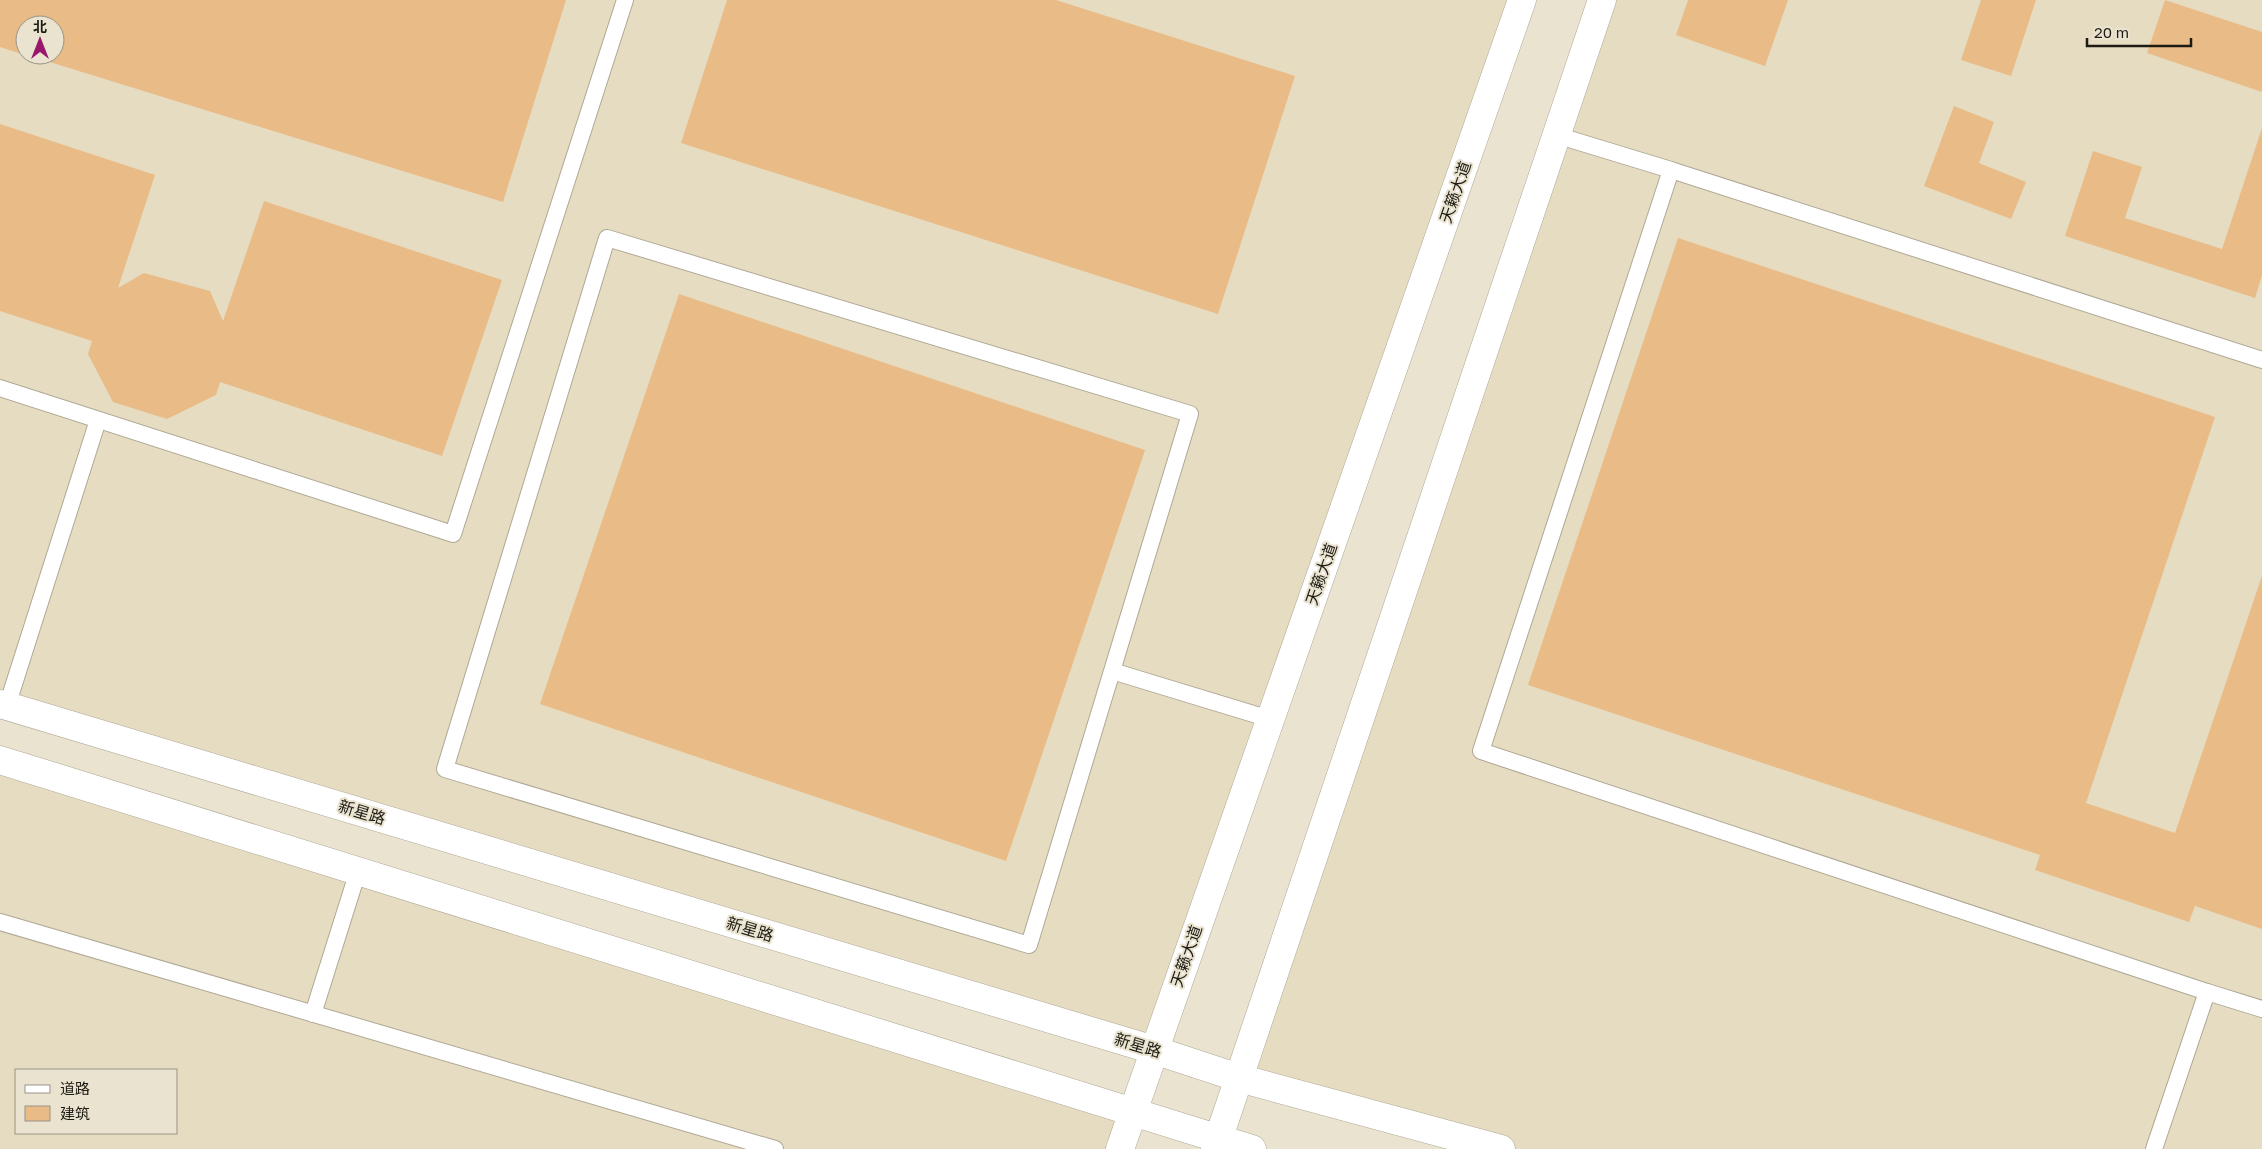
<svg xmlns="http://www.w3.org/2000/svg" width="2262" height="1149" font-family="'Golos Text','Noto Sans SC',sans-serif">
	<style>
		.built { fill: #e6dcc1; fill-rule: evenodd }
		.building { fill: #e9bb87 }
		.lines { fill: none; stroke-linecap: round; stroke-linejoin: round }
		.service-casing { stroke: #afa895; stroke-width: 18 }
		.tertiary-casing { stroke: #afa895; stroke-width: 29 }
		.secondary-casing { stroke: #afa895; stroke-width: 29 }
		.service { stroke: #fff; stroke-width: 16 }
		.tertiary { stroke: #fff; stroke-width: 28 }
		.secondary { stroke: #fff; stroke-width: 28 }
		.labels { text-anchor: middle; stroke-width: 4; stroke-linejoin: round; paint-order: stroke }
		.street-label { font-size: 16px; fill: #1d1b14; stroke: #eae3d0 }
	</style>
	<rect width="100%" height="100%" fill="#eae3d0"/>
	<g class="built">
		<path d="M0,0H1522L1154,1050L0,704ZM25,25H55V55H25Z"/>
		<path d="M1602,0H2262V1149H1489L1239,1078Z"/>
		<path d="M0,760L1133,1111L1120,1149H0ZM16,1070H176V1133H16Z"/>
	</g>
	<g class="building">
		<path d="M0,0H566L503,202L27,55H55V25H25V55L0,47Z"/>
		<path d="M727,0H1056L1295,76L1218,314L681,143Z"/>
		<path d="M1688,0H1788L1765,66L1676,35Z"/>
		<path d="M1981,0H2036L2011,76L1961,60Z"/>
		<path d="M2165,0L2262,32V92L2147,53Z"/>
		<path d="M1954,106L1994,122L1979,163L2026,182L2011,219L1924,186Z"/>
		<path d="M0,124L155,175L118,288L144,273L210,291L223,321L264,201L502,280L442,456L220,382L216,395L167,419L113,402L88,354L92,341L0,311Z"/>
		<path d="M2262,128V275L2255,298L2065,236L2093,151L2142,167L2125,218L2222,249Z"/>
		<path d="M1678,238L2215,417L2086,803L2175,833L2262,576V929L2195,906L2189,922L2035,870L2040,855L1528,685Z"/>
		<path d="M679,294L1145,450L1006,861L540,704Z"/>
	</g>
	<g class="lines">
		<g class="service-casing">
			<g id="service">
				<path d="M1556,135L1671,170"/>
				<path d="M0,388L453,534L625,0"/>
				<path d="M1112,671L1190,414L607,238L445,769L1029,945L1112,671L1270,719"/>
				<path d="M7,706L98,420"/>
				<path d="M0,922L775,1149"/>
				<path d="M2207,992L2262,1009"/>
				<path d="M313,1014L358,871"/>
				<path d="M2154,1149L2207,992L1481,751L1671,170L2262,360"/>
			</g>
		</g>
		<g class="tertiary-casing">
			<g id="tertiary">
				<path d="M0,704L1154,1050L1239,1078L1501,1149"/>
				<path d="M0,760L1252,1149"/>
			</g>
		</g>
		<g class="secondary-casing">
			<g id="secondary">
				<path d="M1120,1149L1522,0"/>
				<path d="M1215,1149L1602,0"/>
			</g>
		</g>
		<use href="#service" class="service"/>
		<use href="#tertiary" class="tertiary"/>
		<use href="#secondary" class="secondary"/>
	</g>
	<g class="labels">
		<g class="street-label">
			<text transform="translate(1455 192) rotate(-71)" y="6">天籁大道</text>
			<text transform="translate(1321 574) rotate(-71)" y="6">天籁大道</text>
			<text transform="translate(362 812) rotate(17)" y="6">新星路</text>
			<text transform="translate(750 929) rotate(17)" y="6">新星路</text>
			<text transform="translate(1186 956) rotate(-71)" y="6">天籁大道</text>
			<text transform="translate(1138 1045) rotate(17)" y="6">新星路</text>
		</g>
	</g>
	<rect x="15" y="1069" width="162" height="65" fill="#eae3d0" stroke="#989385"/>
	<rect x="25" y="1085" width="25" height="8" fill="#ffffff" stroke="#989385"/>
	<text x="60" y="1094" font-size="15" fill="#1d1b14">道路</text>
	<rect x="25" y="1106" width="25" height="15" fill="#e9bb87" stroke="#989385"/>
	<text x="60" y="1119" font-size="15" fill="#1d1b14">建筑</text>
	<g transform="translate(40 40)"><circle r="24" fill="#eae3d0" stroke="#989385"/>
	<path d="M0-4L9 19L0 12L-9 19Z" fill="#99166c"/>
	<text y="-8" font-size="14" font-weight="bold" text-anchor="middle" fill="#1d1b14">北</text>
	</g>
	<path d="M2087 38v8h104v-8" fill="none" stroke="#1d1b14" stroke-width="2.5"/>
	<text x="2094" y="38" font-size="15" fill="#1d1b14" stroke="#eae3d0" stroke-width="4" paint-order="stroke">20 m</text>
</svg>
